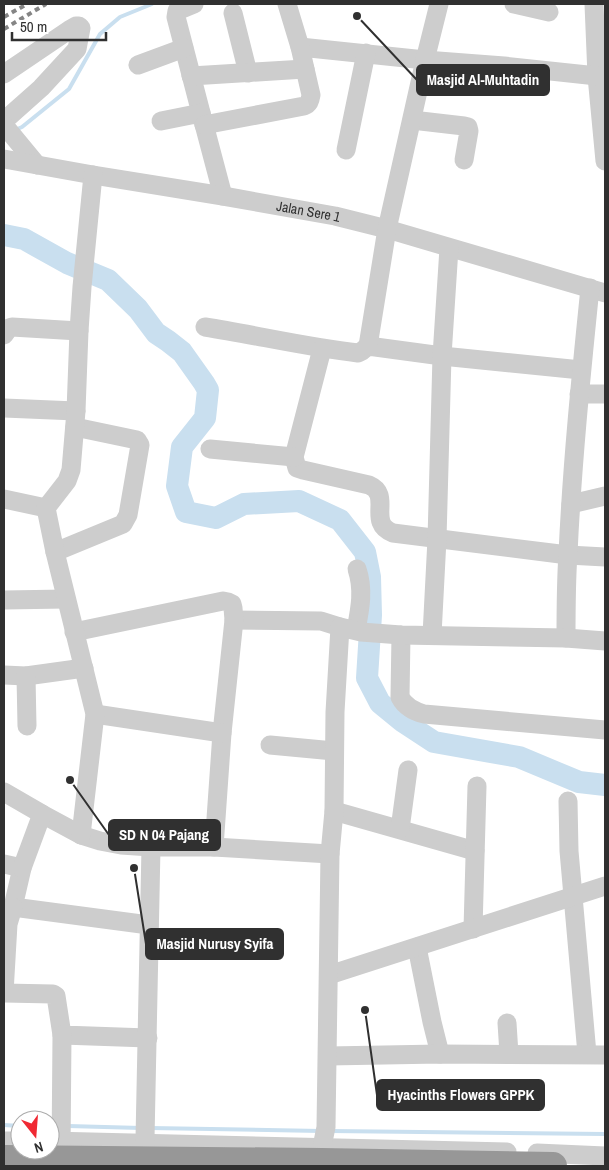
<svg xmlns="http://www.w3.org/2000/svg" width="609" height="1170" font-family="'Archivo Narrow',sans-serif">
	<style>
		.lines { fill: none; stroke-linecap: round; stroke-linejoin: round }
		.stream { stroke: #c9dfef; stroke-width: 4 }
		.river { stroke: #c9dfef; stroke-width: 22 }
		.minor { stroke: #cdcdcd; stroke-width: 19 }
		.highway { stroke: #979797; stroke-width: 28 }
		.rail { stroke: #858585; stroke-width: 4; stroke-dasharray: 5 4; stroke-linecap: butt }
		.labels { text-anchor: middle; stroke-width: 5; stroke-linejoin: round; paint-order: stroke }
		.street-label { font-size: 14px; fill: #303030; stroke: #fff }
		.leader { fill: none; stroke: #303030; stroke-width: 2 }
		.callout-dot { fill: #303030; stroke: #fff; stroke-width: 2 }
		.callout { fill: #303030; stroke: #303030; stroke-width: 2 }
		.callout-label { font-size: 15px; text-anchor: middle; font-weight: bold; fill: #fff }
	</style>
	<rect width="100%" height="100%" fill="#fff"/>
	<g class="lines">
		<g class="stream">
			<path d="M15,130L22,127L69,89L100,34L120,17L152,4"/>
			<path d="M4,1125L20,1126"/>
			<path d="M68,1126L141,1128"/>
			<path d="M150,1128L321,1131"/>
			<path d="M330,1131L605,1134"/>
		</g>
		<path class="river" d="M4,235L24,239L67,263L108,280L138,309L156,333L168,341L182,352L204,383L208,390L205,418L182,447L177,486L186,512L216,518L244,504L299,501L340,520L365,552L370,577L371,615L367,678L380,703L402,721L434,742L519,757L579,782L605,785"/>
		<g class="minor">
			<path d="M194,4L177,11L176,17L201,113"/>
			<path d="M514,4L549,12"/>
			<path d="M594,4L597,76L605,161"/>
			<path d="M233,13L248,73"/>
			<path d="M300,47L425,60L504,66L597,76"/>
			<path d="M138,65L184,48"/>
			<path d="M4,74L69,30L76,26H79L81,28L77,49L41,88L4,121"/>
			<path d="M191,76L305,69"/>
			<path d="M412,120L464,126L468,127L469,131L464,160"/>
			<path d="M161,121L201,113L223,196"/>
			<path d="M4,125L37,165"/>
			<path d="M204,125L304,106C309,104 310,101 311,95L300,47L287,4"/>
			<path d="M346,150L366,53"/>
			<path id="s1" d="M4,159L93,175L223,196L335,216L387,229L605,293"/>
			<path d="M205,327C256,335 306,347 358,353L362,351L368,346L442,356L581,370"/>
			<path d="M4,335L9,328L12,327L79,331"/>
			<path d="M368,346L387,229L425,60L439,4"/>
			<path d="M322,349L294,457L297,468L303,470L369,485C393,495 366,523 393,533L568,555L605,557"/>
			<path d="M579,394H605"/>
			<path d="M4,408L76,411"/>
			<path d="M210,449L294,457"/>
			<path d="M4,499L46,508"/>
			<path d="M571,504L605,496"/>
			<path d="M55,552L123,524L128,515L140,445L137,440L75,427"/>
			<path d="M4,600L66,599"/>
			<path d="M234,620L321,621L340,627"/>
			<path d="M356,630C360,609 364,590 357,569"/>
			<path d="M74,632L223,601L228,602L232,604L233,608L234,620L222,733L214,847"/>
			<path d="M401,635L400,697C405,707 414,711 424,714L605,730"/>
			<path d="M432,635L437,539L442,356L449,248"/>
			<path d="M566,638C566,610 566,582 568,554C572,465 581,376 590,288"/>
			<path d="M4,675L26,676L84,668"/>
			<path d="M26,676L27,726"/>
			<path d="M95,714L222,733"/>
			<path d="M270,745L334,751"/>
			<path d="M4,792L42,814L81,835L100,841L121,845L151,847"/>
			<path d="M568,801L569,851L587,1054"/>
			<path d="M334,811L475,851"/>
			<path d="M400,829L408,770"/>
			<path d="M81,835L95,714L55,552L46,508L67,481L71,470L76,411L79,331L82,287L93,175"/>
			<path d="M4,864L22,868L13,907L149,925"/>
			<path d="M22,868L42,814"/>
			<path d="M13,907L8,924L4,993L53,994L56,996L62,1035L148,1038"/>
			<path d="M473,929L477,786"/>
			<path d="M417,947L432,1022L440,1054"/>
			<path d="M329,975L605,886"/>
			<path d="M507,1023L509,1054"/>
			<path d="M328,1056L440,1054L605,1055"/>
			<path d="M4,1141H20"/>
			<path d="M50,1141L507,1152"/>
			<path d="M61,1153L62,1035"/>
			<path d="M537,1153L605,1156"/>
			<path d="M146,1154L145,1139L151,847H214L330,854"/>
			<path d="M322,1162V1147L326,1127L330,854L334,811L335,712L340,627L361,632L401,635L566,638L605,641"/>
		</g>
		<path class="highway" d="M4,1159L322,1162L553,1166"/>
		<g class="rail">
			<path d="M4,17L27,4"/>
			<path d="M4,29L46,4"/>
		</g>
	</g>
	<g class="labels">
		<g class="street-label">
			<text dy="5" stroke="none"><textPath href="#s1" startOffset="309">Jalan Sere 1</textPath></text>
		</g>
	</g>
	<path class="leader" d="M357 16L417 80M70 780L109 835M134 868L146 944M365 1010L377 1095"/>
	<g class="callout-dot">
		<circle cx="357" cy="16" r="5"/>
		<circle cx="70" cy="780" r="5"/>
		<circle cx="134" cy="868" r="5"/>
		<circle cx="365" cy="1010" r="5"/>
	</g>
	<g class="callout">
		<rect x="417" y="65" width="132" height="30" rx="5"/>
		<rect x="109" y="820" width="111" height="30" rx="5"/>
		<rect x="146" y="929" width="137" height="30" rx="5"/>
		<rect x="377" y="1080" width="167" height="30" rx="5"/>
	</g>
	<g class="callout-label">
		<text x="483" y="85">Masjid Al-Muhtadin</text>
		<text x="164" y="840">SD N 04 Pajang</text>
		<text x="215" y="949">Masjid Nurusy Syifa</text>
		<text x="461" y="1100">Hyacinths Flowers GPPK</text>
	</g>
	<rect width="609" height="1170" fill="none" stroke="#303030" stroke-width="10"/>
	<g transform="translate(35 1135) rotate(163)"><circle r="24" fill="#ffffff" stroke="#acacac"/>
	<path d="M0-4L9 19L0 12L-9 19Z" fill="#f02933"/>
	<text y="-8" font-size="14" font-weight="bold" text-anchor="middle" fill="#303030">N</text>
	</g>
	<path d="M12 32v8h94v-8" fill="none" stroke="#303030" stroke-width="2.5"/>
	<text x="20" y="32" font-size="15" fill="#303030" stroke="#ffffff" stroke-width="4" paint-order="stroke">50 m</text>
</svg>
